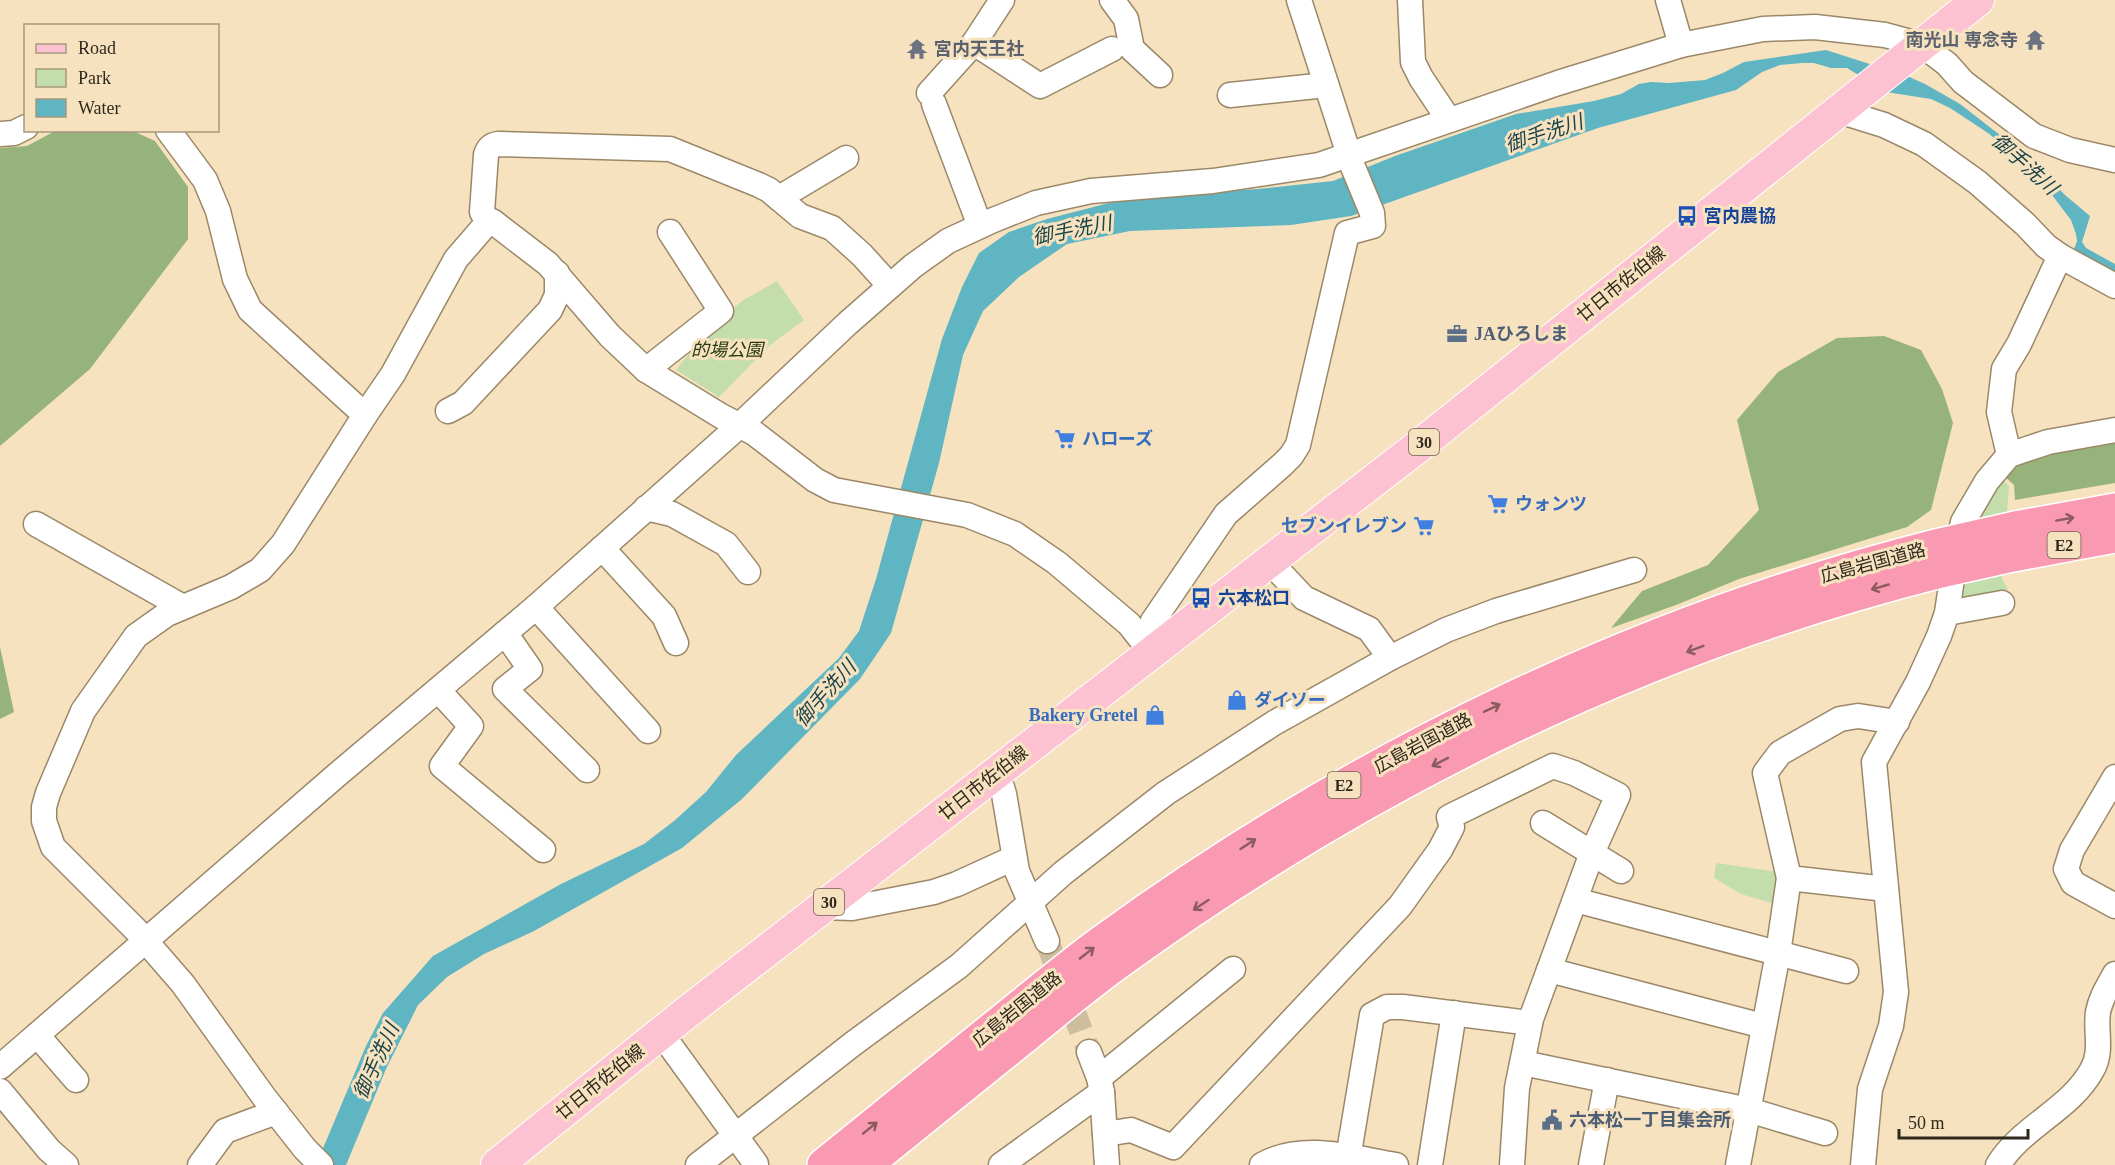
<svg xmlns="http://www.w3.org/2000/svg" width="2115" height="1165" font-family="'Times New Roman','Noto Sans JP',serif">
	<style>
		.green { fill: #c3ddad }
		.forest { fill: #95b37a }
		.water { fill: #5fb5c2 }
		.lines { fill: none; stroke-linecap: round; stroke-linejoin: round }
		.minor-tunnel { stroke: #cfbd9f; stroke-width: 24; stroke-dasharray: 24 12; stroke-linecap: butt }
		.minor-casing { stroke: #9b8868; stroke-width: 27 }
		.major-casing { stroke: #fff; stroke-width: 34 }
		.highway-casing { stroke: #fff; stroke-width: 36 }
		.minor { stroke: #fff; stroke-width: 24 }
		.major { stroke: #fcc2d1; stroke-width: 32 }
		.highway { stroke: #fa9ab2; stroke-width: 33 }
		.highway-bridge-casing { stroke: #fff; stroke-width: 36; stroke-linecap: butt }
		.highway-bridge { stroke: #fa9ab2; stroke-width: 33 }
		.oneway { stroke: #8b5b60 }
		.labels { text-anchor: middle; stroke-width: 6; stroke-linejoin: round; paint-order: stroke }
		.shield { fill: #f7e2c0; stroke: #6c604d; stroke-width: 1.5 }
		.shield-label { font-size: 16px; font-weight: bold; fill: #30281c }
		.worship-label { font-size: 18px; font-weight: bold; fill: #5b616d; stroke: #f7e2c0; text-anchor: end }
		.transit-label { font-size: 18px; font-weight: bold; fill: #164399; stroke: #f7e2c0; text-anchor: start }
		.street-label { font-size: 18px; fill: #30281c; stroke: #f7e2c0 }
		.service-label { font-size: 18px; font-weight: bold; fill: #4e5e75; stroke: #f7e2c0; text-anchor: start }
		.park-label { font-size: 18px; font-style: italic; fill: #273a11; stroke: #f7e2c0 }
		.shop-label { font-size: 18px; font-weight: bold; fill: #366cbe; stroke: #f7e2c0; text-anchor: start }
		.water-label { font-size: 20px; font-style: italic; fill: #1a4349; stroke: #f7e2c0 }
	</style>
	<rect width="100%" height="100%" fill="#f7e2c0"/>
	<g class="green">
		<path d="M777,281L804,320L770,345L719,397L676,370L707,331L742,301Z"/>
		<path d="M2002,479L2009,486L2002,579L2008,589L2002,592L1960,601L1974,519Z"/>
		<path d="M1716,863L1778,872L1775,904L1741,894L1714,878Z"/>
	</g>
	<g class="forest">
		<path d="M57,130L133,131L155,141L188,187V239L90,369L0,446V148L27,146Z"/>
		<path d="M1884,336L1921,350L1942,389L1953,423L1931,510L1907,527L1739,579L1676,605L1611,628L1642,591L1708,565L1759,510L1737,420L1778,372L1837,338Z"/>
		<path d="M2115,436V483L2015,500L2014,485L2002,474L2013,461Z"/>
		<path d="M0,647L14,712L0,719Z"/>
	</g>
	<path class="water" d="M1826,50L1907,76L1925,84L1960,104L2027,156L2065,195L2090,216L2082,242L2086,248L2115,264V273L2074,249L2077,241L2076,234L2071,220L2033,170L1988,133L1950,108L1931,99L1886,92L1847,68H1831L1814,63H1802L1780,65L1762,72L1736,90L1598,128L1351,216L1291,225L1130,231L1067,244L1019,277L983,311L963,355L939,463L891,633L860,679L742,799L682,848L534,931L484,954L447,977L418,1005L386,1069L346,1165H316L366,1046L383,1013L433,956L561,884L644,844L674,821L706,792L736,755L839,658L859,631L876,579L942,339L962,287L979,253L1009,232L1047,219L1132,197L1258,189L1333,181L1395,156L1516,114L1594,101L1621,94L1639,84L1651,82L1669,83L1705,80L1723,73L1744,62Z"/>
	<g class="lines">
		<path class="minor-tunnel" d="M1047,941L1089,1052"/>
		<g class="minor-casing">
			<g id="minor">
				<path d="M1112,0L1126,19L1132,49L1160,75"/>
				<path d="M1410,0L1413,62L1421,78L1449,120"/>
				<path d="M1668,0L1681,45"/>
				<path d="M974,43L1040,86L1112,49"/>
				<path d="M929,93L974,43L1002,0"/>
				<path d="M1230,95L1326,85"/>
				<path d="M934,104L980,226"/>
				<path d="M1839,111L1884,125L1924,144L1977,182L2025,224L2046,246L2060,256L2115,286"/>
				<path d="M168,130L205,180L218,211L235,279L250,310L365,415L393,374L456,259L488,222L492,221L548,264L610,336L646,370L721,416L754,433L815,480L834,490L967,515L1015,534L1057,563L1129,624L1152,653"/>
				<path d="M0,134L14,133L26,127"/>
				<path d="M779,198L846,158"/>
				<path d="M488,222L482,212L486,155C488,148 491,145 498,144L670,149L759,185L769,190L800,216L832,228L862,255L890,286"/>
				<path d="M646,370L721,311L670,232"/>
				<path d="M448,411L463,403L550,310L557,295V273"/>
				<path d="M2009,455L1999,412L2004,369L2019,344L2060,256"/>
				<path d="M646,508L672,514L726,544L748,572"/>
				<path d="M36,524L183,607"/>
				<path d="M602,548L664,616L676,643"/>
				<path d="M1270,562L1304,598L1369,629L1390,658"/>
				<path d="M536,607L648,731"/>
				<path d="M1947,613L2002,603"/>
				<path d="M505,633L530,669L505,689L587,770"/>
				<path d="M1145,642L1153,621L1226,514L1282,465L1291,456L1298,445L1347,233L1373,226L1372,213L1353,167L1299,0"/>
				<path d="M438,690L471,726L442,766L543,850"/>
				<path d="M997,772L1004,794L1017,871L1047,941"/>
				<path d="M2115,777L2072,850L2066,869L2073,883L2115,906"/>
				<path d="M1543,823L1621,871"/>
				<path d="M1789,878L1886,889"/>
				<path d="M1575,900L1846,971"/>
				<path d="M823,907L852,908L934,892L957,884L1014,858"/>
				<path d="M1549,970L1763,1026"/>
				<path d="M661,1033L756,1164"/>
				<path d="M37,1035L76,1080"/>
				<path d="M1089,1052L1099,1078L1102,1092L1107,1165"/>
				<path d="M1523,1063L1749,1110L1825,1133"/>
				<path d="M0,1067L338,774L536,607L739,426L848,323L913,266L948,241L991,221L1036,203L1091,191L1213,181L1319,165L1558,83L1681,45L1763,29L1815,27L1885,35L1922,45L1947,64L1963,82L2034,136L2070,150L2115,160"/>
				<path d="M1099,1078L1233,969"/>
				<path d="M0,1091L49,1150L66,1165"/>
				<path d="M1105,1134L1131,1130L1173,1147L1400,906L1440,850L1452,827L1449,817L1553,766L1574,773L1618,795L1592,853L1531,1019L1517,1088L1512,1165"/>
				<path d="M1348,1158L1372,1015L1387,1007H1403L1530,1023"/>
				<path d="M200,1165L225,1131L276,1112"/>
				<path d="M321,1165L305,1149L264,1097L183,984L137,931L53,847L44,821V807L48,793L83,711L136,636L167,614L231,587L260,570L283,544L365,415"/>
				<path d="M698,1165L854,1043L959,966L1063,873L1166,793L1274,723L1390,658L1446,630L1496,611L1634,570"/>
				<path d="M1001,1165L1102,1092"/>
				<path d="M1262,1165C1302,1142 1353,1158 1396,1165"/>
				<path d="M1430,1165L1454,1013"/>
				<path d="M1591,1165L1607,1080"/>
				<path d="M1738,1165L1778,953L1789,878L1765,773L1780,753L1840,719L1858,716L1897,722"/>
				<path d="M1863,1165L1870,1089L1891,1026L1896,992L1874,762L1918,682L1939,636L1947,613L1955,558L1963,522L1987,481L2009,455L2048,442L2115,430"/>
				<path d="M1998,1165C2022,1126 2070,1110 2092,1070C2103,1051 2095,1032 2098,1012C2101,997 2108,987 2115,974"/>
			</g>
		</g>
		<g class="major-casing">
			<path id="major" d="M497,1165L686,1013L1420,445L1978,0"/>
		</g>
		<g class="highway-casing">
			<g id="highway">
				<path d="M2015,528L2115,510"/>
				<path d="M2013,555L2115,536"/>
				<path d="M824,1165C881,1119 938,1073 996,1026C1031,998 1065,969 1102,942C1354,759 1637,621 1940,545"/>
				<path d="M865,1165C917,1123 968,1082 1020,1040C1052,1014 1084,987 1117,963C1363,784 1641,647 1937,572"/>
			</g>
		</g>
		<use href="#minor" class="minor"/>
		<use href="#major" class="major"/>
		<use href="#highway" class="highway"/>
		<g class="highway-bridge-casing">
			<g id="highway-bridge">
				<path d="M1940,545L2015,528"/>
				<path d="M1937,572L2013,555"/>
			</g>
		</g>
		<use href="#highway-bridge" class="highway-bridge"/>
	</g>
	<defs><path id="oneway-shaft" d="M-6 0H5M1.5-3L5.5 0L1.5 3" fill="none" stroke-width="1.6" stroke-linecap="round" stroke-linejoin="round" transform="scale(1.5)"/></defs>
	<g class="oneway">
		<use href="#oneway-shaft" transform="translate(2065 519) rotate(-10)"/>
		<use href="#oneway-shaft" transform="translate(1880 587) rotate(164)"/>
		<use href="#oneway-shaft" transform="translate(1695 649) rotate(159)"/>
		<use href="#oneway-shaft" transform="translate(1492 708) rotate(-25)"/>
		<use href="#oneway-shaft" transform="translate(1440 762) rotate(153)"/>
		<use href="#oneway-shaft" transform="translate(1248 844) rotate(-33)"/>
		<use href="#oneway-shaft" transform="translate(1201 905) rotate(147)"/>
		<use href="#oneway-shaft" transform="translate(1087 953) rotate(-38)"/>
		<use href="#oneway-shaft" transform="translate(870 1128) rotate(-39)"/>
	</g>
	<defs>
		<g id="temple-bare" transform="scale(1.62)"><path d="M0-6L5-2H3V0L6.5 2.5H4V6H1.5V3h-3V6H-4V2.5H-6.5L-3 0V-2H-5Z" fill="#6b7280" stroke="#f7e2c0" stroke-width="2.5" paint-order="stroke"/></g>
		<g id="bus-bare" transform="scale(1.62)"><path d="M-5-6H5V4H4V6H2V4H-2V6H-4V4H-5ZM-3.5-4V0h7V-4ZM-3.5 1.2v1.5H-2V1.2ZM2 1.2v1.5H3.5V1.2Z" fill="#1a4fb4" stroke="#f7e2c0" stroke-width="2.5" paint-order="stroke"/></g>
		<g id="office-bare" transform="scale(1.62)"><path d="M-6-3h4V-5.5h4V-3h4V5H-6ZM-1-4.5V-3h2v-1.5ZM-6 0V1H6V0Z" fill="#5c6f8a" stroke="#f7e2c0" stroke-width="2.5" paint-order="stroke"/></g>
		<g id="supermarket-bare" transform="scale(1.62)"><path d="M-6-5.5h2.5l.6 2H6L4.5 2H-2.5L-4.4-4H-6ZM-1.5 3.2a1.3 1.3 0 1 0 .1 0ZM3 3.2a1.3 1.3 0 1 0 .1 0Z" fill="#3f7fe0" stroke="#f7e2c0" stroke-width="2.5" paint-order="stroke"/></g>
		<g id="shop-bare" transform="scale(1.62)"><path d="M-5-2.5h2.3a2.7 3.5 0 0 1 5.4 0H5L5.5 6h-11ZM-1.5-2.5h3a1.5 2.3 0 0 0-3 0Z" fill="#3f7fe0" stroke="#f7e2c0" stroke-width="2.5" paint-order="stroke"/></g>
		<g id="civic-bare" transform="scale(1.62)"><path d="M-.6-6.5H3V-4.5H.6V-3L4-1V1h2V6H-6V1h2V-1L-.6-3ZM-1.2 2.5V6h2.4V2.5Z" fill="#5c6f8a" stroke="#f7e2c0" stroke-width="2.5" paint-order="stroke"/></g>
	</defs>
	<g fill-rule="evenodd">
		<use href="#temple-bare" x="2035" y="40"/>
		<use href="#temple-bare" x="917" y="49"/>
		<use href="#bus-bare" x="1687" y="216"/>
		<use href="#office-bare" x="1457" y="334"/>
		<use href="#supermarket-bare" x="1065" y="439"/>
		<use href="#supermarket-bare" x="1498" y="504"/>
		<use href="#supermarket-bare" x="1424" y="526"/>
		<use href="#bus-bare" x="1201" y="598"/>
		<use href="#shop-bare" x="1237" y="700"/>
		<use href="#shop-bare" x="1155" y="715"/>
		<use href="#civic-bare" x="1552" y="1120"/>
	</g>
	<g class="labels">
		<g class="shield">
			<rect x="1409" y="429" width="30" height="26" rx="4.5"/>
			<rect x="2047.5" y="532" width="33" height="26" rx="4.5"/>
			<rect x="1327.5" y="772" width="33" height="26" rx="4.5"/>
			<rect x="814" y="889" width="30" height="26" rx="4.5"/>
		</g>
		<g class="shield-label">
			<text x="1424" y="448">30</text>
			<text x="2064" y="551">E2</text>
			<text x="1344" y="791">E2</text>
			<text x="829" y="908">30</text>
		</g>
		<g class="worship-label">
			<text x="2018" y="46">南光山 専念寺</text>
			<text x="934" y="55" text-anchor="start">宮内天王社</text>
		</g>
		<g class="transit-label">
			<text x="1704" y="222">宮内農協</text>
			<text x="1218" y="604">六本松口</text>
		</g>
		<g class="street-label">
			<text transform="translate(1621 284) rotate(-39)" y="6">廿日市佐伯線</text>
			<text transform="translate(1873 563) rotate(-15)" y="6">広島岩国道路</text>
			<text transform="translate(1423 743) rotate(-28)" y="6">広島岩国道路</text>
			<text transform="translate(983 783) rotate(-38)" y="6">廿日市佐伯線</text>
			<text transform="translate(1017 1009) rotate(-39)" y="6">広島岩国道路</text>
			<text transform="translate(600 1082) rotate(-39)" y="6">廿日市佐伯線</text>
		</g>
		<g class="service-label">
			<text x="1474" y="340">JAひろしま</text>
			<text x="1569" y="1126">六本松一丁目集会所</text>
		</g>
		<g class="park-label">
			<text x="727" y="356">的場公園</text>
		</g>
		<g class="shop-label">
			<text x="1082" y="445">ハローズ</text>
			<text x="1515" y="510">ウォンツ</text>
			<text x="1407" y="532" text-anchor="end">セブンイレブン</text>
			<text x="1254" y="706">ダイソー</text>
			<text x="1138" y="721" text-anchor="end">Bakery Gretel</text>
		</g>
		<g class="water-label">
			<text transform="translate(1544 133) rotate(-18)" y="7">御手洗川</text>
			<text transform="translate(2025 164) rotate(42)" y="7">御手洗川</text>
			<text transform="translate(1072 230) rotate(-11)" y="7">御手洗川</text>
			<text transform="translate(825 693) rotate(-48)" y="7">御手洗川</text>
			<text transform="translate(376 1061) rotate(-65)" y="7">御手洗川</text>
		</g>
	</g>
	<rect x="24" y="24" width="195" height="108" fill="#f7e2c0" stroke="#a7987e" stroke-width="1.5"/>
	<rect x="36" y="44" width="30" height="9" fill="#fcc2d1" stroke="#a7987e" stroke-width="1.5"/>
	<text x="78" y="54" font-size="18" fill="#30281c">Road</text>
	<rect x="36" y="69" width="30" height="18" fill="#c3ddad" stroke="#a7987e" stroke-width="1.5"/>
	<text x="78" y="84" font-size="18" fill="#30281c">Park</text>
	<rect x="36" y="99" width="30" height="18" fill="#5fb5c2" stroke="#a7987e" stroke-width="1.5"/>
	<text x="78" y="114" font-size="18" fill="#30281c">Water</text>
	<path d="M1899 1129v9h129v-9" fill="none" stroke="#30281c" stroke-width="3"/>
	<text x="1908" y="1129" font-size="18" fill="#30281c" stroke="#f7e2c0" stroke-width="4.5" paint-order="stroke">50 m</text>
</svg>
